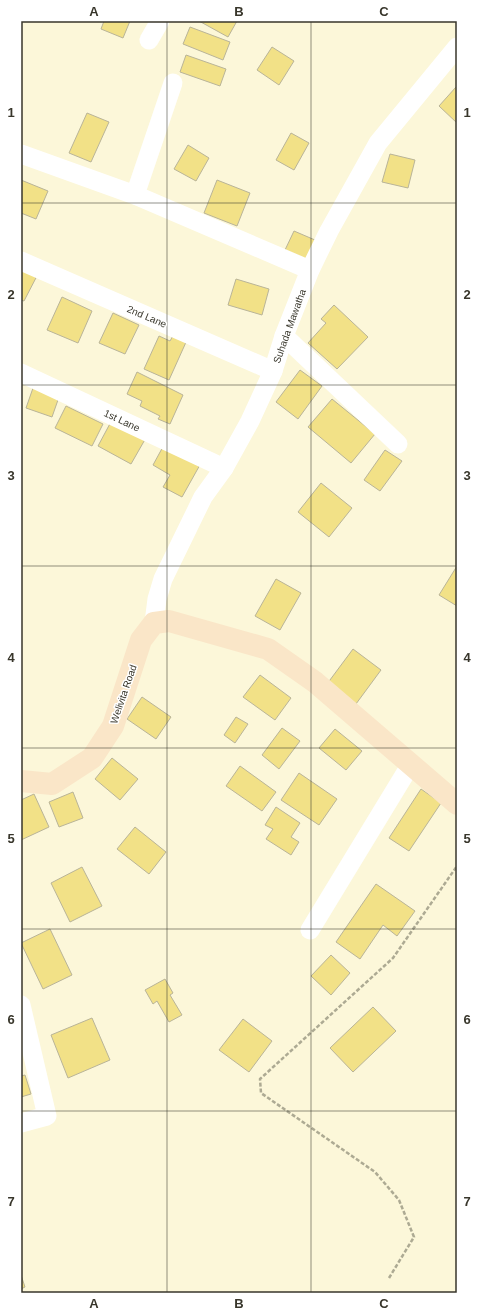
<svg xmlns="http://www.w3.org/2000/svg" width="478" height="1314" font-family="Helvetica,sans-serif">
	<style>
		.building { fill: #f2e187; stroke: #b9b498 }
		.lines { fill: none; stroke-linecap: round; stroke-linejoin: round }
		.path { stroke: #adaa93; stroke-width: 2.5; stroke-dasharray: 4 2; stroke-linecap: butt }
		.street { stroke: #fff; stroke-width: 19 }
		.secondary { stroke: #fae6c8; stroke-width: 22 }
		.grid { fill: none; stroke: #38362b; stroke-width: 1; stroke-opacity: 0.55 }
		.labels { text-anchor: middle; stroke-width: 3; stroke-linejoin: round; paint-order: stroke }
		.street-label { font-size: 10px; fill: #38362b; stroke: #fff }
		.neatline { fill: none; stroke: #38362b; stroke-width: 1.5 }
		.grid-label { font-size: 13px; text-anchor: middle; font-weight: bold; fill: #38362b }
	</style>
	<rect width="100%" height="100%" fill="#fcf7d9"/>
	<g class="building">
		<path d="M104,21H130L123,38L101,29Z"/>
		<path d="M199,21H237L228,37Z"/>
		<path d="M190,27L230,42L223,60L183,44Z"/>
		<path d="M272,47L294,61L279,85L257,70Z"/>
		<path d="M186,55L226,69L220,86L180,72Z"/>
		<path d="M456,87H457V123L439,106Z"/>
		<path d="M87,113L109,122L91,162L69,153Z"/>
		<path d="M291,133L309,143L294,170L276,160Z"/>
		<path d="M188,145L209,158L196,181L174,169Z"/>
		<path d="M390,154L415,160L408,188L382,182Z"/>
		<path d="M21,180L48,191L36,219L21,213Z"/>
		<path d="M217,180L250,193L237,226L204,213Z"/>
		<path d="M294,231L315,240L306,259L285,250Z"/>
		<path d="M21,263L39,272L24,301L21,300Z"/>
		<path d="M236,279L269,289L262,315L228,305Z"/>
		<path d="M62,297L92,311L78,343L47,330Z"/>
		<path d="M334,305L368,337L337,369L308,343L326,323L321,319Z"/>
		<path d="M113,313L139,325L125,354L99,343Z"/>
		<path d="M174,334L187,340L169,380L144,369L159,336L170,341Z"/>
		<path d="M300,370L322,386L298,419L276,402Z"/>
		<path d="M137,372L183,395L170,424L158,419L160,416L140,406L142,401L127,394Z"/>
		<path d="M33,388L59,397L52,417L26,408Z"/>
		<path d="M332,399L375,434L351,463L308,427Z"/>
		<path d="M66,406L103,424L92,446L55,428Z"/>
		<path d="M113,418L147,436L131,464L98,446Z"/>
		<path d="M165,443L201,463L182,497L163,487L170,475L153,465Z"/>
		<path d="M385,450L402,461L380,491L364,480Z"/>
		<path d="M321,483L352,508L329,537L298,512Z"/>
		<path d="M457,566V606L439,595Z"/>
		<path d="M276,579L301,593L280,630L255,616Z"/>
		<path d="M353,649L381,670L353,708L324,688Z"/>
		<path d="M260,675L291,698L275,720L243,697Z"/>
		<path d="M142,697L171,717L156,739L127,719Z"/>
		<path d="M236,717L248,724L235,743L224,735Z"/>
		<path d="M282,728L300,741L279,769L262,755Z"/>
		<path d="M335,729L362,751L346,770L319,748Z"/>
		<path d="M112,758L138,779L120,800L95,779Z"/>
		<path d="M240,766L276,792L262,811L226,786Z"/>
		<path d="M299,773L337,799L319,825L281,800Z"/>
		<path d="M421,789L441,803L409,851L389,838Z"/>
		<path d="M73,792L83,818L59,827L49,802Z"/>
		<path d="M34,794L49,827L21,840V800Z"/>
		<path d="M276,807L300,823L291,837L299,842L291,855L266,839L273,829L265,825Z"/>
		<path d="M135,827L166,852L149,874L117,849Z"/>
		<path d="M82,867L102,906L70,922L51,883Z"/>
		<path d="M376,884L415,911L397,936L383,925L360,959L336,942Z"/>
		<path d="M50,929L72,975L43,989L21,943Z"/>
		<path d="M331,955L350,973L331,995L311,976Z"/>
		<path d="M165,979L173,993L170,995L182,1015L169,1022L157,1001L153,1004L145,990Z"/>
		<path d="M373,1007L396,1031L353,1072L330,1048Z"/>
		<path d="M92,1018L110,1060L68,1078L51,1035Z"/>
		<path d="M243,1019L272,1041L249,1072L219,1050Z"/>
		<path d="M25,1075L31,1094L21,1097V1076Z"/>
		<path d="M21,1275L25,1287L21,1289Z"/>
	</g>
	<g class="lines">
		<path class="path" d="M389,1278L414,1237L399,1200L375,1172L261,1093L260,1079L393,958L457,866"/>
		<g class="street">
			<path d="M149,40L160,21"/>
			<path d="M21,154L135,195L310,270"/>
			<path d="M135,195L173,83"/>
			<path d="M21,261L273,371"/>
			<path d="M284,336L398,444"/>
			<path d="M21,373L224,468"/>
			<path d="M154,623L157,599L163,579L203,497L224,468L250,421L273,371L284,336L310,270L329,231L378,143L457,47"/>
			<path d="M310,930L411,764"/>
			<path d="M21,1005L47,1116L21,1123"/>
		</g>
		<path class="secondary" d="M21,781L52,784L92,758L113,726L141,640L154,623L169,621L268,649L315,682L457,804"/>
	</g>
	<path class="grid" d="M167,21V1293M311,21V1293M21,203H457M21,385H457M21,566H457M21,748H457M21,929H457M21,1111H457"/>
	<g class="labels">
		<g class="street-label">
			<text transform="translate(147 316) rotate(23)" y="4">2nd Lane</text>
			<text transform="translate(289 326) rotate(-70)" y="4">Suhada Mawatha</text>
			<text transform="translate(122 420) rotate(25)" y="4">1st Lane</text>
			<text transform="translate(123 694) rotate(-71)" y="4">Welivita Road</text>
		</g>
	</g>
	<rect width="478" height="1314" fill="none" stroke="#ffffff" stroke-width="44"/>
	<rect x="22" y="22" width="434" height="1270" class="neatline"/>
	<g class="grid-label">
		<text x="94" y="16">A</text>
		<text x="239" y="16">B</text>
		<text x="384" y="16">C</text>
		<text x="11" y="117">1</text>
		<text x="467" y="117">1</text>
		<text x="11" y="299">2</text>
		<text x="467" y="299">2</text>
		<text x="11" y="480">3</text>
		<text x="467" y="480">3</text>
		<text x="11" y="662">4</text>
		<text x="467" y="662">4</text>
		<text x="11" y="843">5</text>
		<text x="467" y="843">5</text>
		<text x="11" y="1024">6</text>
		<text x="467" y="1024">6</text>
		<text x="11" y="1206">7</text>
		<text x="467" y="1206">7</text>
		<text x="94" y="1308">A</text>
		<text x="239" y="1308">B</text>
		<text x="384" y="1308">C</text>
	</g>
</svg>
